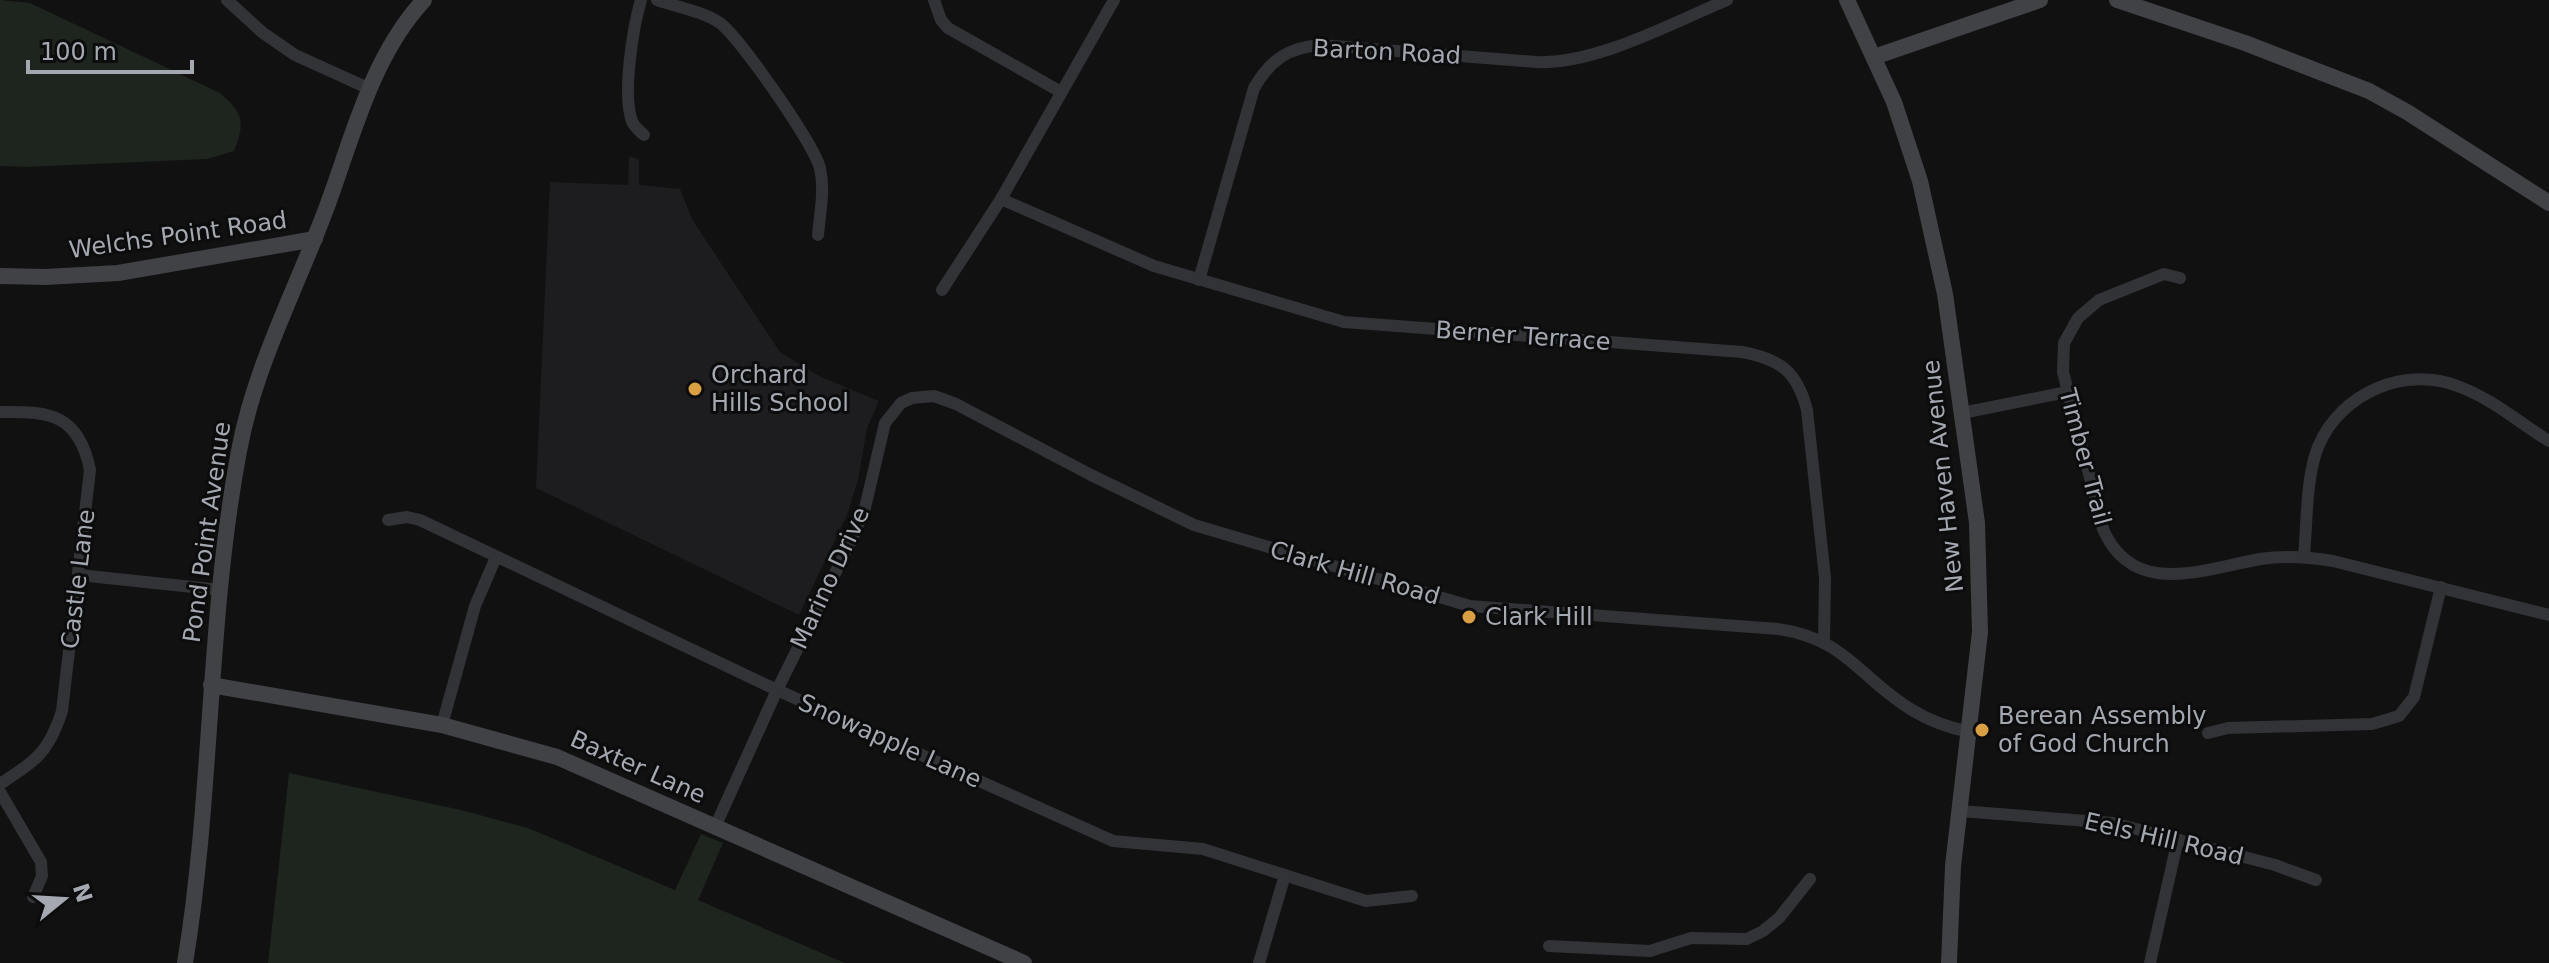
<svg xmlns="http://www.w3.org/2000/svg" width="2549" height="963" font-family="'DejaVu Sans',sans-serif">
	<style>
		.built { fill: #1d1d1f }
		.green { fill: #1e241e }
		.lines { fill: none; stroke-linecap: round; stroke-linejoin: round }
		.street { stroke: #323336; stroke-width: 12 }
		.secondary { stroke: #414246; stroke-width: 16 }
		.poi-dot { fill: #d99f41; stroke: #0c0c0d; stroke-width: 3 }
		.labels { text-anchor: middle; stroke-width: 6; stroke-linejoin: round; paint-order: stroke }
		.street-label { font-size: 24px; fill: #a4a8b1; stroke: #0c0c0d }
		.poi-label { font-size: 24px; fill: #a4a8b1; stroke: #0c0c0d; text-anchor: start }
	</style>
	<rect width="100%" height="100%" fill="#111112"/>
	<path class="built" d="M629,156L639,159V185L680,189L693,221L780,352L821,377L879,401L867,428L858,480L847,515L799,615L536,488L550,182L628,185Z"/>
	<g class="green">
		<path d="M0,0L30,3L220,93C244,113 245,123 234,151L207,159L26,167L0,166Z"/>
		<path d="M289,773L461,810L528,828L675,890L701,834L723,843L698,900L845,963H268Z"/>
	</g>
	<g class="lines">
		<g class="street">
			<path d="M227,0L263,33L295,55L370,89"/>
			<path d="M641,0C633,27 622,95 632,121C634,127 639,130 644,135"/>
			<path d="M657,0C677,7 702,11 720,23C740,38 814,144 820,168C825,190 820,213 818,235"/>
			<path d="M934,0L941,20L948,28L1061,92"/>
			<path d="M1001,199L1154,266L1344,322L1742,352C1780,359 1797,371 1807,410L1825,578L1824,641"/>
			<path d="M2180,278L2164,274L2099,300L2078,318L2064,343L2063,372L2103,529C2133,599 2204,569 2260,559C2285,555 2309,557 2333,561L2549,615"/>
			<path d="M1199,280L1254,88C1270,60 1289,47 1321,45L1536,62C1595,65 1672,23 1727,0"/>
			<path d="M942,290L1001,199L1114,0"/>
			<path d="M0,412C49,411 79,414 90,470L62,711C48,754 36,760 0,784"/>
			<path d="M1962,413L2067,392"/>
			<path d="M388,520L407,517L420,520L777,690L1113,841L1203,849L1366,901L1412,896"/>
			<path d="M2304,556C2307,523 2306,477 2318,447C2341,392 2406,365 2460,387C2492,399 2520,423 2549,441"/>
			<path d="M79,575L221,590"/>
			<path d="M442,725L475,606L496,557"/>
			<path d="M2208,733L2228,728L2372,724L2399,716L2414,697L2441,587"/>
			<path d="M0,792L41,862L42,876L33,897"/>
			<path d="M1960,811L2113,823L2275,865L2316,880"/>
			<path d="M715,827L777,690L852,539L865,508L885,423L901,403L912,398L934,396L956,404L1091,475L1194,525L1470,606L1778,629C1847,639 1859,678 1912,710C1930,721 1950,728 1970,732"/>
			<path d="M1549,946L1650,951L1691,938L1747,939L1763,931L1779,918L1810,879"/>
			<path d="M1259,963L1285,875"/>
			<path d="M2150,963L2178,839"/>
		</g>
		<g class="secondary">
			<path d="M1847,0L1894,102L1920,181L1945,294L1977,523L1980,632L1953,866L1949,963"/>
			<path d="M2117,0L2245,43L2369,91L2407,112L2549,203"/>
			<path d="M1874,57L2040,0"/>
			<path d="M0,276L45,277L118,273L315,239"/>
			<path d="M211,685L442,725L557,757L1024,963"/>
			<path d="M185,963C213,794 207,620 239,451C255,364 299,284 329,201C354,132 373,55 424,0"/>
		</g>
	</g>
	<g class="poi-dot">
		<circle cx="695" cy="389" r="8"/>
		<circle cx="1469" cy="617" r="8"/>
		<circle cx="1982" cy="730" r="8"/>
	</g>
	<g class="labels">
		<g class="street-label">
			<text transform="translate(1387 52) rotate(3)" y="8">Barton Road</text>
			<text transform="translate(178 235) rotate(-8)" y="8">Welchs Point Road</text>
			<text transform="translate(1523 336) rotate(4)" y="8">Berner Terrace</text>
			<text transform="translate(2085 457) rotate(75)" y="8">Timber Trail</text>
			<text transform="translate(1943 476) rotate(-96)" y="8">New Haven Avenue</text>
			<text transform="translate(207 532) rotate(-82)" y="8">Pond Point Avenue</text>
			<text transform="translate(1355 573) rotate(16)" y="8">Clark Hill Road</text>
			<text transform="translate(830 578) rotate(-65)" y="8">Marino Drive</text>
			<text transform="translate(78 579) rotate(-83)" y="8">Castle Lane</text>
			<text transform="translate(890 741) rotate(24)" y="8">Snowapple Lane</text>
			<text transform="translate(638 767) rotate(24)" y="8">Baxter Lane</text>
			<text transform="translate(2164 839) rotate(13)" y="8">Eels Hill Road</text>
		</g>
		<g class="poi-label">
			<text x="711" y="383">Orchard<tspan x="711" dy="28">Hills School</tspan></text>
			<text x="1485" y="625">Clark Hill</text>
			<text x="1998" y="724">Berean Assembly<tspan x="1998" dy="28">of God Church</tspan></text>
		</g>
	</g>
	<g transform="translate(64 899) rotate(72)" stroke="#0c0c0d" stroke-width="6" paint-order="stroke">
	<path d="M0-6L14 30L0 20L-14 30Z" fill="#a4a8b1"/>
	<text y="-12" font-size="22" font-weight="bold" text-anchor="middle" fill="#a4a8b1">N</text>
	</g>
	<path d="M28 60v12h164v-12" fill="none" stroke="#a4a8b1" stroke-width="4"/>
	<text x="40" y="60" font-size="24" fill="#a4a8b1" stroke="#0c0c0d" stroke-width="6" paint-order="stroke">100 m</text>
</svg>
